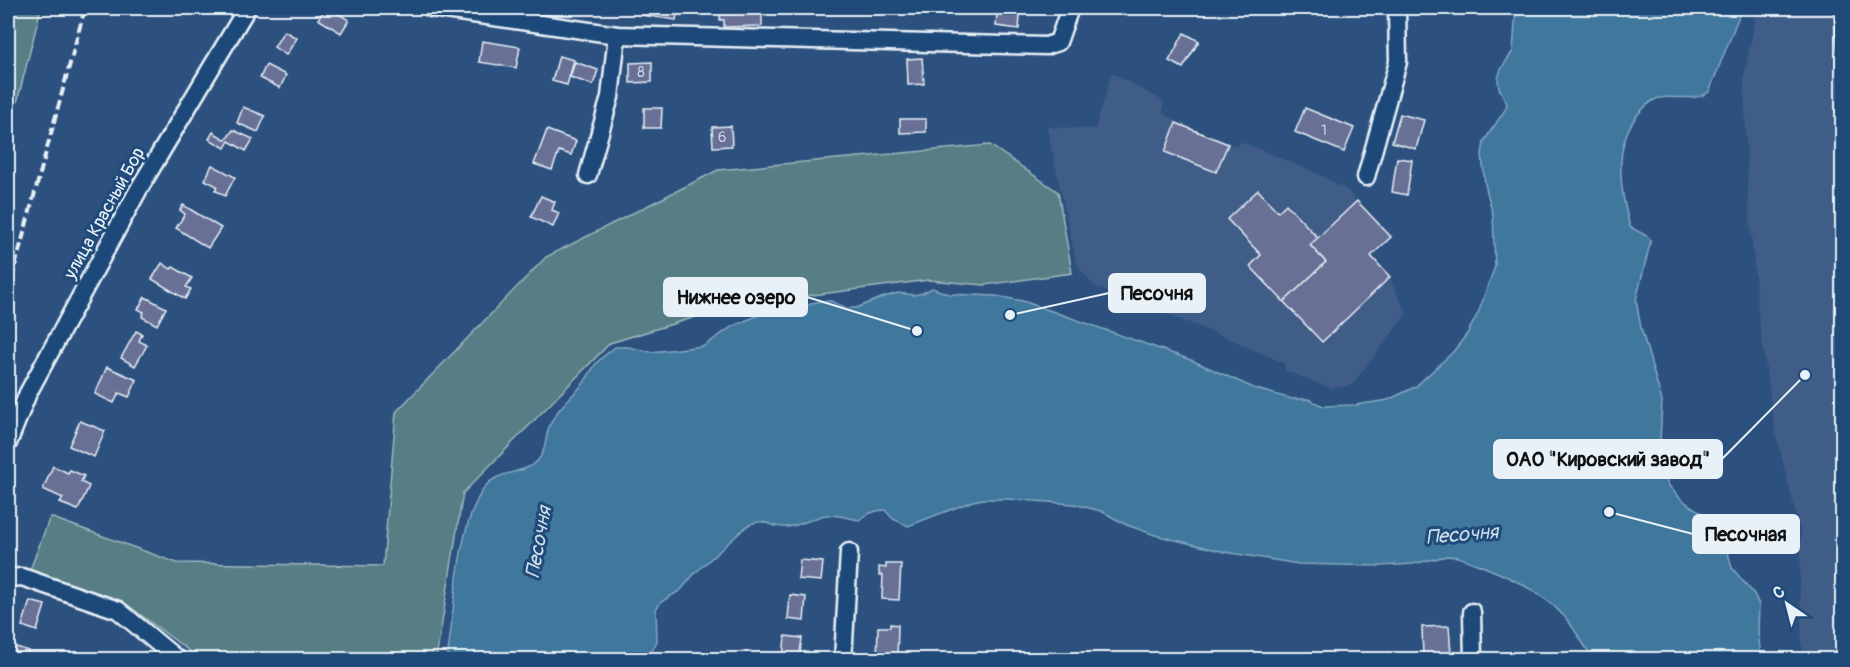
<svg xmlns="http://www.w3.org/2000/svg" width="1850" height="667" font-family="Pangolin,sans-serif">
	<style>
		.built { fill: #415d88 }
		.green { fill: #567e84; stroke: #9fb8be; stroke-width: 1.5 }
		.water { fill: #40779c; stroke: #83a8c1; stroke-width: 1.5 }
		.building { fill: #676f95; stroke: #e8f1f8; stroke-width: 1.5 }
		.lines { fill: none; stroke-linecap: round; stroke-linejoin: round }
		.minor-casing { stroke: #e8f1f8; stroke-width: 21 }
		.minor { stroke: #1f4a7a; stroke-width: 16 }
		.rail { stroke: #e8f1f8; stroke-width: 4; stroke-dasharray: 9 4.5; stroke-linecap: butt }
		.labels { text-anchor: middle; stroke-width: 6; stroke-linejoin: round; paint-order: stroke }
		.number-label { font-size: 15px; fill: #c8d0df }
		.street-label { font-size: 18px; fill: #e8f1f8; stroke: #1f4a7a }
		.water-label { font-size: 20px; font-style: italic; fill: #cfdfea; stroke: #1f4a7a }
		.leader { fill: none; stroke: #e8f1f8; stroke-width: 2 }
		.callout-dot { fill: #e8f1f8; stroke: #1f4a7a; stroke-width: 2 }
		.callout { fill: #e8f1f8; stroke: #e8f1f8; stroke-width: 2 }
		.callout-label { font-size: 20px; text-anchor: middle; font-weight: bold; fill: #111 }
	</style>
	<rect width="100%" height="100%" fill="#2d517f"/>
	<filter id="ink" filterUnits="userSpaceOnUse"><feTurbulence type="fractalNoise" baseFrequency=".0167" numOctaves="2"/><feDisplacementMap in="SourceGraphic" scale="12" xChannelSelector="R" yChannelSelector="G"/><feConvolveMatrix kernelMatrix="1 2 1 2 8 2 1 2 1" color-interpolation-filters="sRGB"/></filter>
	<g filter="url(#ink)">
		<g class="built">
			<path d="M1762,8H1842V659H1804L1802,644L1800,588L1801,534L1775,430L1759,320L1748,197L1744,76L1756,17Z"/>
			<path d="M1112,73L1163,101V113L1177,121L1228,144L1238,146L1242,142L1318,174L1347,190L1357,203L1393,236L1372,257L1390,279L1396,293L1407,313L1352,385L1331,388L1286,371L1284,363L1221,335L1094,286L1077,265L1047,127L1095,129Z"/>
		</g>
		<g class="green">
			<path d="M8,8H41L8,138Z"/>
			<path d="M990,145L1058,192L1072,273L984,285L929,280L735,305L610,343L463,493L436,659L265,660L250,652L246,659H200L122,601L30,570L50,517L177,563L383,566L396,412L546,257L718,170Z"/>
		</g>
		<path class="water" d="M1516,8H1742L1709,92C1695,102 1675,95 1659,98C1651,100 1646,106 1640,112C1612,143 1620,190 1630,227L1647,236L1651,240L1636,300L1641,328L1662,401L1659,462L1669,486L1681,499L1716,523L1722,531L1732,568L1754,594L1759,605L1758,630L1761,659H1593C1584,645 1575,629 1564,616C1538,587 1494,570 1458,557L1447,556L1413,564L1380,566L1299,564L1225,552L1155,535L1127,525L1101,511L1074,504L1008,499H983L973,501L908,526L893,519L885,510C874,510 868,514 859,520C848,518 837,514 826,515C811,518 799,527 784,527C767,527 765,516 747,526L695,573L681,590L661,602L656,609L657,641L648,659H447C455,611 456,526 485,487C500,467 531,477 542,454C546,446 546,436 549,427C556,409 570,399 582,385C587,379 590,372 595,365C600,358 608,353 615,347H628L651,352L704,346L733,326L764,313L803,309L812,303L822,301H831L847,308H856L884,297L898,293L914,295L923,293L932,288L949,294L996,296L1023,301L1191,360L1256,389L1292,399H1308L1323,406L1356,405L1388,400L1415,387L1453,352L1467,334L1479,311L1495,266L1493,215L1485,184L1482,155L1484,141L1505,110L1507,104L1499,88L1498,79L1501,69L1513,51Z"/>
		<g class="building">
			<path d="M326,8H329L349,20L341,33L318,19Z"/>
			<path d="M643,8H678L676,20L642,15Z"/>
			<path d="M720,8H762V26L724,27V20H720Z"/>
			<path d="M1833,8H1842V92Z"/>
			<path d="M997,13L1020,16L1019,29L996,26Z"/>
			<path d="M284,31L297,38L286,55L274,47Z"/>
			<path d="M1184,33L1199,41L1183,68L1169,61Z"/>
			<path d="M482,41L520,47L516,68L479,62Z"/>
			<path d="M559,56L574,60L567,85L552,81Z"/>
			<path d="M922,58L924,84L908,85L907,59Z"/>
			<path d="M575,62L598,70L593,85L570,77Z"/>
			<path d="M652,62V82L630,83V63Z"/>
			<path d="M266,65L286,75L280,88L260,78Z"/>
			<path d="M243,107L265,116L258,132L237,123Z"/>
			<path d="M644,108H662L661,128H644Z"/>
			<path d="M1305,108L1354,128L1344,152L1295,132Z"/>
			<path d="M1400,114L1424,120L1416,149L1392,142Z"/>
			<path d="M900,119H926V132L900,133Z"/>
			<path d="M1176,123L1228,144L1216,172L1165,152Z"/>
			<path d="M731,126L732,146L713,147L712,127Z"/>
			<path d="M233,130L253,139L246,151L229,141L225,148L209,139L213,132L226,140Z"/>
			<path d="M547,130L576,141L571,155L559,151L552,170L534,164Z"/>
			<path d="M1397,158L1412,160L1407,195L1392,192Z"/>
			<path d="M212,165L235,177L225,196L215,190L217,186L205,180Z"/>
			<path d="M1258,190L1278,212L1286,204L1318,238L1310,245L1326,262L1284,302L1250,266L1261,255L1227,219Z"/>
			<path d="M541,196L555,202L552,210L559,213L553,227L531,217Z"/>
			<path d="M1357,201L1391,237L1371,256L1390,277L1322,342L1284,302L1326,262L1310,245Z"/>
			<path d="M183,205L221,228L208,248L176,228L185,214L180,210Z"/>
			<path d="M1842,215V255L1838,216Z"/>
			<path d="M162,263L171,269L173,267L192,278L186,287L191,289L185,299L152,279Z"/>
			<path d="M145,297L166,308L157,325L142,317L144,312L138,309Z"/>
			<path d="M136,331L142,334L139,341L147,345L135,366L121,358Z"/>
			<path d="M107,367L137,380L129,397L119,393L114,403L95,394Z"/>
			<path d="M80,421L105,431L94,457L69,446Z"/>
			<path d="M53,466L68,473L70,470L84,476L81,482L89,486L78,510L60,503L63,498L43,489Z"/>
			<path d="M800,560L823,562L821,581L798,579Z"/>
			<path d="M886,564H901L899,600L882,599L883,575H879V567L886,568Z"/>
			<path d="M790,595L806,597L804,621L788,619Z"/>
			<path d="M30,601L45,605L37,631L22,626Z"/>
			<path d="M890,624L898,625L897,660H877L878,627H890Z"/>
			<path d="M1449,626L1451,655L1423,656L1422,627Z"/>
			<path d="M785,636L802,638L799,660L783,659Z"/>
			<path d="M16,647L29,651L26,660H12Z"/>
		</g>
		<g class="lines">
			<g class="minor-casing">
				<g id="minor">
					<path d="M431,8L617,35L1046,46L1058,42L1070,8"/>
					<path d="M588,175L610,97L617,35"/>
					<path d="M1366,177L1398,62L1397,8"/>
					<path d="M8,443L28,393L140,187L247,8"/>
					<path d="M8,578L22,577L118,610L178,660"/>
					<path d="M1472,612L1473,660"/>
					<path d="M843,660L849,552"/>
				</g>
			</g>
			<use href="#minor" class="minor"/>
			<path class="rail" d="M8,292L85,8"/>
		</g>
	</g>
	<g class="labels">
		<g class="number-label">
			<text x="641" y="77">8</text>
			<text x="1324" y="135">1</text>
			<text x="722" y="142">6</text>
		</g>
		<g class="street-label">
			<text transform="translate(104 213) rotate(-61)" y="6">улица Красный Бор</text>
		</g>
		<g class="water-label">
			<text transform="translate(1462 534) rotate(-5)" y="7">Песочня</text>
			<text transform="translate(538 542) rotate(-80)" y="7">Песочня</text>
		</g>
	</g>
	<path class="leader" d="M1010 315L1109 293M917 331L807 297M1805 375L1722 459M1609 512L1693 534"/>
	<g class="callout-dot">
		<circle cx="1010" cy="315" r="6"/>
		<circle cx="917" cy="331" r="6"/>
		<circle cx="1805" cy="375" r="6"/>
		<circle cx="1609" cy="512" r="6"/>
	</g>
	<g class="callout">
		<rect x="1109" y="274" width="96" height="38" rx="6"/>
		<rect x="664" y="278" width="143" height="38" rx="6"/>
		<rect x="1494" y="440" width="228" height="38" rx="6"/>
		<rect x="1693" y="515" width="106" height="38" rx="6"/>
	</g>
	<g class="callout-label">
		<text x="1157" y="300">Песочня</text>
		<text x="736" y="304">Нижнее озеро</text>
		<text x="1608" y="466">ОАО "Кировский завод"</text>
		<text x="1746" y="541">Песочная</text>
	</g>
	<rect width="1850" height="667" fill="none" stroke="#1f4a7a" stroke-width="30"/>
	<rect x="15" y="15" width="1820" height="637" fill="none" stroke="#e8f1f8" stroke-width="2" filter="url(#ink)"/>
	<g transform="translate(1787 604) rotate(325)" stroke="#1f4a7a" stroke-width="4.5" paint-order="stroke">
	<path d="M0-4.5L10 22L0 15L-10 22Z" fill="#e8f1f8"/>
	<text y="-9" font-size="16" font-weight="bold" text-anchor="middle" fill="#e8f1f8">С</text>
	</g>
</svg>
